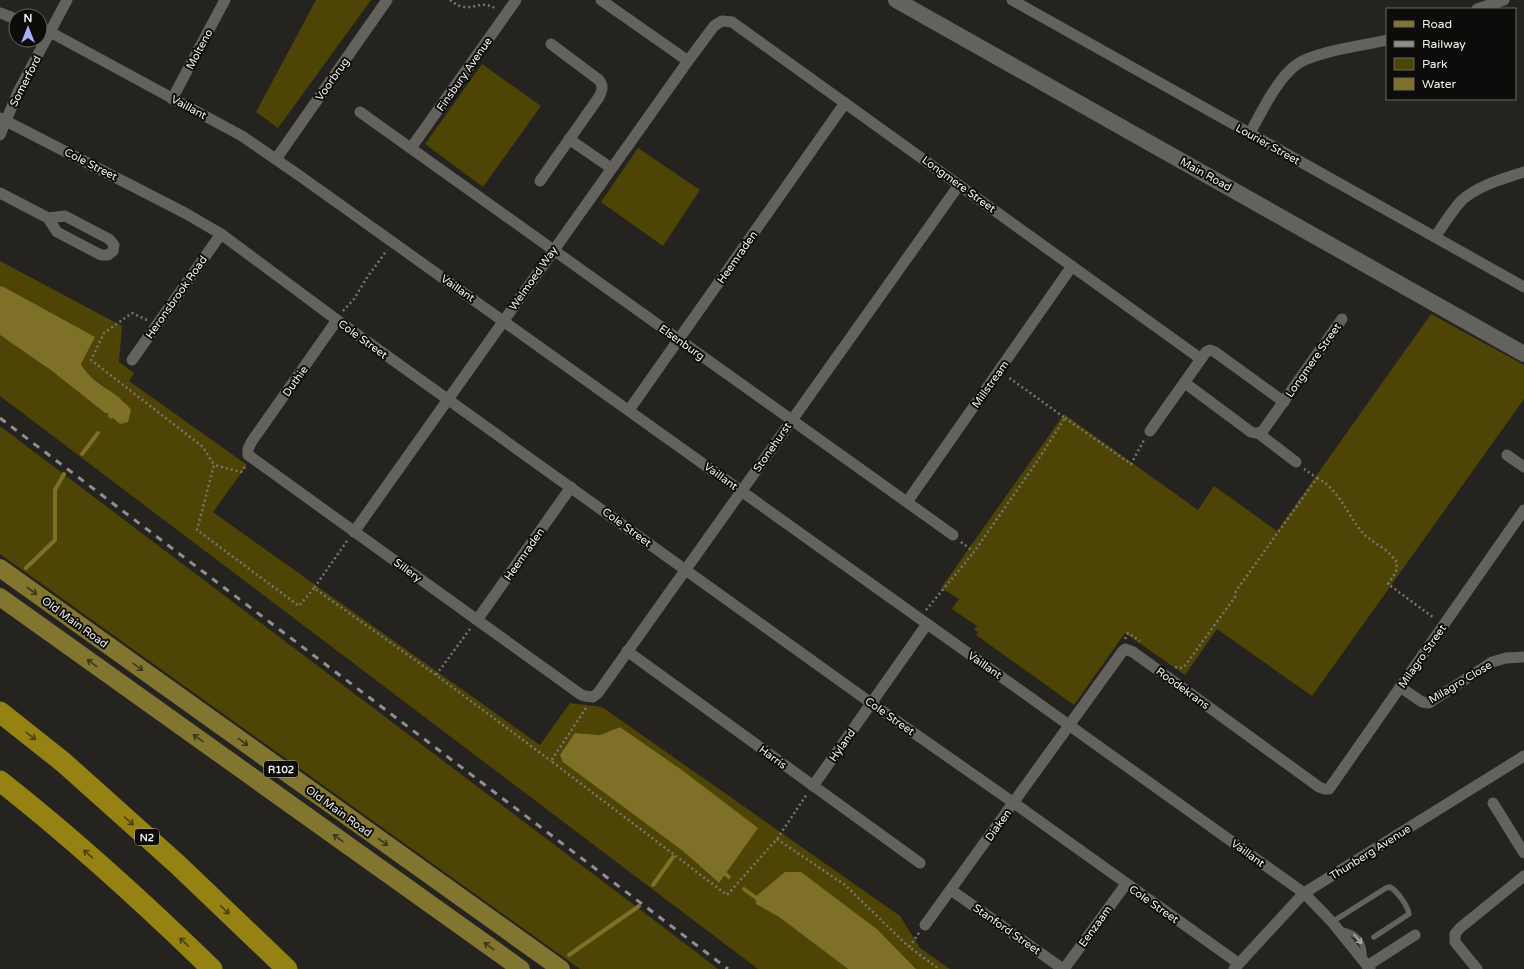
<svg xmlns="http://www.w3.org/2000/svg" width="1524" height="969" font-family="'Varela Round',sans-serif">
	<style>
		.green { fill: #4e4405; fill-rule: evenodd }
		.water { fill: #7e7127 }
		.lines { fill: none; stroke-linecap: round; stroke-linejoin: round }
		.stream { stroke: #7e7127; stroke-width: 4 }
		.path { stroke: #777673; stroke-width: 2.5; stroke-dasharray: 2 3; stroke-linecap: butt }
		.lane { stroke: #63625d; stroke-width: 5.5 }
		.street { stroke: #63625d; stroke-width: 11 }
		.secondary { stroke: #63625d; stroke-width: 16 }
		.primary { stroke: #817530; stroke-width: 18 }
		.highway { stroke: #958212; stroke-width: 21 }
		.rail { stroke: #91908d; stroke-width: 3; stroke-dasharray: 7 7; stroke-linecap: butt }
		.oneway { stroke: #3b3619 }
		.oneway2 { stroke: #4a410e }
		.oneway3 { stroke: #aaaaa6 }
		.labels { text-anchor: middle; stroke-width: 4; stroke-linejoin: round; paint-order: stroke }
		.shield { fill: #0d0c0a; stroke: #adacaa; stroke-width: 1 }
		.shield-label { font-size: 10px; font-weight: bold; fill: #f1f1ee }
		.street-label { font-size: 11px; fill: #f1f1ee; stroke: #0d0c0a }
	</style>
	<rect width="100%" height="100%" fill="#24231f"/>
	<g class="green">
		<path d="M316,0H371L278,128L256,112Z"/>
		<path d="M482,64L541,106L483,187L425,144Z"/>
		<path d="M638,148L700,190L663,246L601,202Z"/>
		<path d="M0,261L122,326L119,362L134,373L129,381L247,465L213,512L540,745L570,703L602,707L900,916L920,948L950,969H916L878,930L761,893L755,897L756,904L779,917L848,969H758L0,396V335L52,371L105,413H108V417L111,419L113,418L125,402L85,372L81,364L94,337L4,287L0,286ZM620,727L682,770L757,828L719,883L683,851L575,733L600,735Z"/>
		<path d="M1431,314L1524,365V399L1312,696L1217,629L1185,675L1125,633L1074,705L976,635L978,632L974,629L977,626L952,609L959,599L941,588L1064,414L1198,510L1214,486L1277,531Z"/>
		<path d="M0,426L650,917L718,969H580L0,554Z"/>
	</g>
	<g class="water">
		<path d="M0,286L4,287L95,337L81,364C91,384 118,391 131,410L128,422L120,424L113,418L111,419L108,417V413H105L52,371L0,335Z"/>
		<path d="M620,727L682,770L758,828L719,883L683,851L563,762L560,755L575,733L600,735Z"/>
		<path d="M785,872H801L878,930L916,969H848L779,917L756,904L755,897Z"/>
	</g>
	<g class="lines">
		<g class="stream">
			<path d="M82,454L98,433"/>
			<path d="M26,568L55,540V490L64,474"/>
			<path d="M722,871L729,877"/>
			<path d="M653,885L673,857"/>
			<path d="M744,889L755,897"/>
			<path d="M569,955L639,906"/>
		</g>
		<g class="path">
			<path d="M450,0C454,3 458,6 464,7C479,8 480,0 497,9"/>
			<path d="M343,311L354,299L366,279L387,250"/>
			<path d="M147,320L132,313L104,333L91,360L203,447L214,465"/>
			<path d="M1065,418L1131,464L1144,440"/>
			<path d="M245,467L241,472L214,465L197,530L299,606L314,588"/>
			<path d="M1317,478C1339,489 1346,513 1362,532C1368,539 1376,543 1384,549C1389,552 1393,558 1397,562L1396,572L1388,584L1434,618"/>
			<path d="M347,541L314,588L436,675"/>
			<path d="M961,542L974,552L1036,463L1065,418L1008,377"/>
			<path d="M926,610L974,552"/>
			<path d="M470,629L436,675L551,761"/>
			<path d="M1125,639L1128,633L1140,641"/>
			<path d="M1175,667L1180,668L1184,667L1235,597L1236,591L1317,478L1304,469"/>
			<path d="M586,708L551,761L727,895L777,839L807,794"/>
			<path d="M777,839L845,885L909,947"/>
			<path d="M919,933L909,947L939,969"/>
		</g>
		<g class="lane">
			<path d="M1332,922L1386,888L1390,887C1397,891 1408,906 1409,914L1374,937"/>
			<path d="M1339,929C1357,933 1365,940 1364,960"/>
		</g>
		<g class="street">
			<path d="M601,0L688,61"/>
			<path d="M1012,0L1524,287"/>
			<path d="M1477,9L1504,0"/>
			<path d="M0,13L16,19"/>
			<path d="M40,28L50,32L242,136L300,176L1304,893L1332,922L1370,969"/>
			<path d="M172,99L225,0"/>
			<path d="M360,112L953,535"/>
			<path d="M0,118L185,213L221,234L337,320L871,703L1014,803L1238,963"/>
			<path d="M1250,133C1261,113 1277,79 1296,65C1315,51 1363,46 1387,40"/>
			<path d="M0,135L18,92L67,0"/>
			<path d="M569,139L611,168"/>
			<path d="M411,148L516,0"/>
			<path d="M276,159L387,0"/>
			<path d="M540,181L599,97C602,91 604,86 599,80L551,44"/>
			<path d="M0,193L48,218L57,232L101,255H108L113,251L114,245L109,239L65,216L48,218"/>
			<path d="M1435,237C1442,227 1454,208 1462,200C1479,185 1503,179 1524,172"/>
			<path d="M337,320L252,441L248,449V455L580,694L584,696L593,697L598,693L959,185"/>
			<path d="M132,360L221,234"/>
			<path d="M1185,383L1251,432L1255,433L1262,432L1342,319"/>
			<path d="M629,410L845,103"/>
			<path d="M1150,431L1206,352L1210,350L1215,352L1284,402"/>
			<path d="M1258,433L1296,462"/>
			<path d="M1507,455L1524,467"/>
			<path d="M907,502L1072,266"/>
			<path d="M354,532L688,61L714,26L722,21L732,22L1201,359"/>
			<path d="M477,620L571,487"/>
			<path d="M627,651L920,863"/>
			<path d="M1400,687L1422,702L1429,703L1492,662L1506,658L1524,657"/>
			<path d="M813,786L927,624"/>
			<path d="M1493,803L1524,853"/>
			<path d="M951,890L1063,969"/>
			<path d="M925,925L1122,652L1125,649L1133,652L1319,787L1324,789H1329L1524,510"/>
			<path d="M1367,966L1415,935"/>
			<path d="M1064,969L1126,884"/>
			<path d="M1234,969L1304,893L1524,756"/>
			<path d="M1477,969L1455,942V934L1460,928L1524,876"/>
		</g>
		<path class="secondary" d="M896,0L1524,354"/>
		<g class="primary">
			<path d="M0,568L561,969"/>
			<path d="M0,597L521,969"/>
		</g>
		<g class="highway">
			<path d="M0,712L63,762L177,864L287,969"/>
			<path d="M0,781C74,839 144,903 212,969"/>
		</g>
		<path class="rail" d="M0,418L728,969"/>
	</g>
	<defs><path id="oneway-shaft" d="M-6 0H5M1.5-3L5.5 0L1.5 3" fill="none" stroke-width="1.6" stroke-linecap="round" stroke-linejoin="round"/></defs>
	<g class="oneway">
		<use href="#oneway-shaft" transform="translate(32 591) rotate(36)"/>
		<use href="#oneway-shaft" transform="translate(92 663) rotate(-144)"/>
		<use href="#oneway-shaft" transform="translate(138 667) rotate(36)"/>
		<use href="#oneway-shaft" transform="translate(198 738) rotate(-144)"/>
		<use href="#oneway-shaft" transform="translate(243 742) rotate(36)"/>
		<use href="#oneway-shaft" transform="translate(338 838) rotate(-144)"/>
		<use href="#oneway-shaft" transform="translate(383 842) rotate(36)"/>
		<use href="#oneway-shaft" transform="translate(489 946) rotate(-144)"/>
	</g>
	<g class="oneway2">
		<use href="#oneway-shaft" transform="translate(31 736) rotate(38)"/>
		<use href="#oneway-shaft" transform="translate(129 821) rotate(42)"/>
		<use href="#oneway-shaft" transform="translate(88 854) rotate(-139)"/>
		<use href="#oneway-shaft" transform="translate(225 910) rotate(43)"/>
		<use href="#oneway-shaft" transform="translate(184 942) rotate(-136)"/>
	</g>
	<use class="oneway3" href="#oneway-shaft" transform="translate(1358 939) rotate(50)"/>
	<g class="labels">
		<g class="shield">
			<rect x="264" y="761" width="34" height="16" rx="3"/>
			<rect x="135" y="829" width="24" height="16" rx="3"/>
		</g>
		<g class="shield-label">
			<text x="281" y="773">R102</text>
			<text x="147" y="841">N2</text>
		</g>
		<g class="street-label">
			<text transform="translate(199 49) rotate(-62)" y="4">Molteno</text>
			<text transform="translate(464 74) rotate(-55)" y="4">Finsbury Avenue</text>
			<text transform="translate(332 79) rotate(-55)" y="4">Voorbrug</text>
			<text transform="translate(25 81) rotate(-63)" y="4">Somerford</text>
			<text transform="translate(189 107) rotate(28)" y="4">Vaillant</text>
			<text transform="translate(1268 144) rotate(29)" y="4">Lourier Street</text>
			<text transform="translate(91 164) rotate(27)" y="4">Cole Street</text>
			<text transform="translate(1206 174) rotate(29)" y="4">Main Road</text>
			<text transform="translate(959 184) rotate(36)" y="4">Longmere Street</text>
			<text transform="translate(737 257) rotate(-55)" y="4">Heemraden</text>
			<text transform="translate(533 278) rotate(-55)" y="4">Welmoed Way</text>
			<text transform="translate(458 288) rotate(35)" y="4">Vaillant</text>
			<text transform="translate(176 297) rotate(-55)" y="4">Heronsbrook Road</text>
			<text transform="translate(363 339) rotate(36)" y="4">Cole Street</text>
			<text transform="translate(682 342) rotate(35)" y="4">Elsenburg</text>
			<text transform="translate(1313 360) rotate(-55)" y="4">Longmere Street</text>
			<text transform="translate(295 381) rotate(-55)" y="4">Duthie</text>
			<text transform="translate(990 384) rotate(-55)" y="4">Millstream</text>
			<text transform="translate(772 447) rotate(-55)" y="4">Stonehurst</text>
			<text transform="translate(721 476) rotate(36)" y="4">Vaillant</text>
			<text transform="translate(627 527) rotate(36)" y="4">Cole Street</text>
			<text transform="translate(524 554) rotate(-55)" y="4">Heemraden</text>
			<text transform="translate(408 570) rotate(36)" y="4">Sillery</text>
			<text transform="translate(75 622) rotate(36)" y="4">Old Main Road</text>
			<text transform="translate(1422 656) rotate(-55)" y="4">Milagro Street</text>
			<text transform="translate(985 665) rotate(35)" y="4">Vaillant</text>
			<text transform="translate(1460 682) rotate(-31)" y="4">Milagro Close</text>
			<text transform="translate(1183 688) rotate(36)" y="4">Roodekrans</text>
			<text transform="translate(890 716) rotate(35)" y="4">Cole Street</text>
			<text transform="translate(842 745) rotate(-55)" y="4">Hyland</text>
			<text transform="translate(773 757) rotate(36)" y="4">Harris</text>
			<text transform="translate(339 811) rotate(36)" y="4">Old Main Road</text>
			<text transform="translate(998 825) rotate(-54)" y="4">Diaken</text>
			<text transform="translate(1370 852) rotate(-32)" y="4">Thunberg Avenue</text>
			<text transform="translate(1248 853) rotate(36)" y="4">Vaillant</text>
			<text transform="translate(1154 904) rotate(35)" y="4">Cole Street</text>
			<text transform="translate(1095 926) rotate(-54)" y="4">Eenzaam</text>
			<text transform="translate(1007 929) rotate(35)" y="4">Stanford Street</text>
		</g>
	</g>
	<rect x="1386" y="8" width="130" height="92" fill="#0d0c0a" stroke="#686865"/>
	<rect x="1394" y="21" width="20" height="6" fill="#817530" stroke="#686865"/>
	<text x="1422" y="28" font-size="12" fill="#f1f1ee">Road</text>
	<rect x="1394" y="41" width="20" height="6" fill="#91908d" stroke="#686865"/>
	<text x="1422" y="48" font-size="12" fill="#f1f1ee">Railway</text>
	<rect x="1394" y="58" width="20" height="12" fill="#4e4405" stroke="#686865"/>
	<text x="1422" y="68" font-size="12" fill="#f1f1ee">Park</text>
	<rect x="1394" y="78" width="20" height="12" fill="#7e7127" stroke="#686865"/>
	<text x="1422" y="88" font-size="12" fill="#f1f1ee">Water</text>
	<g transform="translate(28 28)"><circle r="19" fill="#0d0c0a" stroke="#686865"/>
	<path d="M0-3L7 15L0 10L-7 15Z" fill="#a8b0fc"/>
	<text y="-6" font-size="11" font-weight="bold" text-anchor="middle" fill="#f1f1ee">N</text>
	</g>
</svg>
